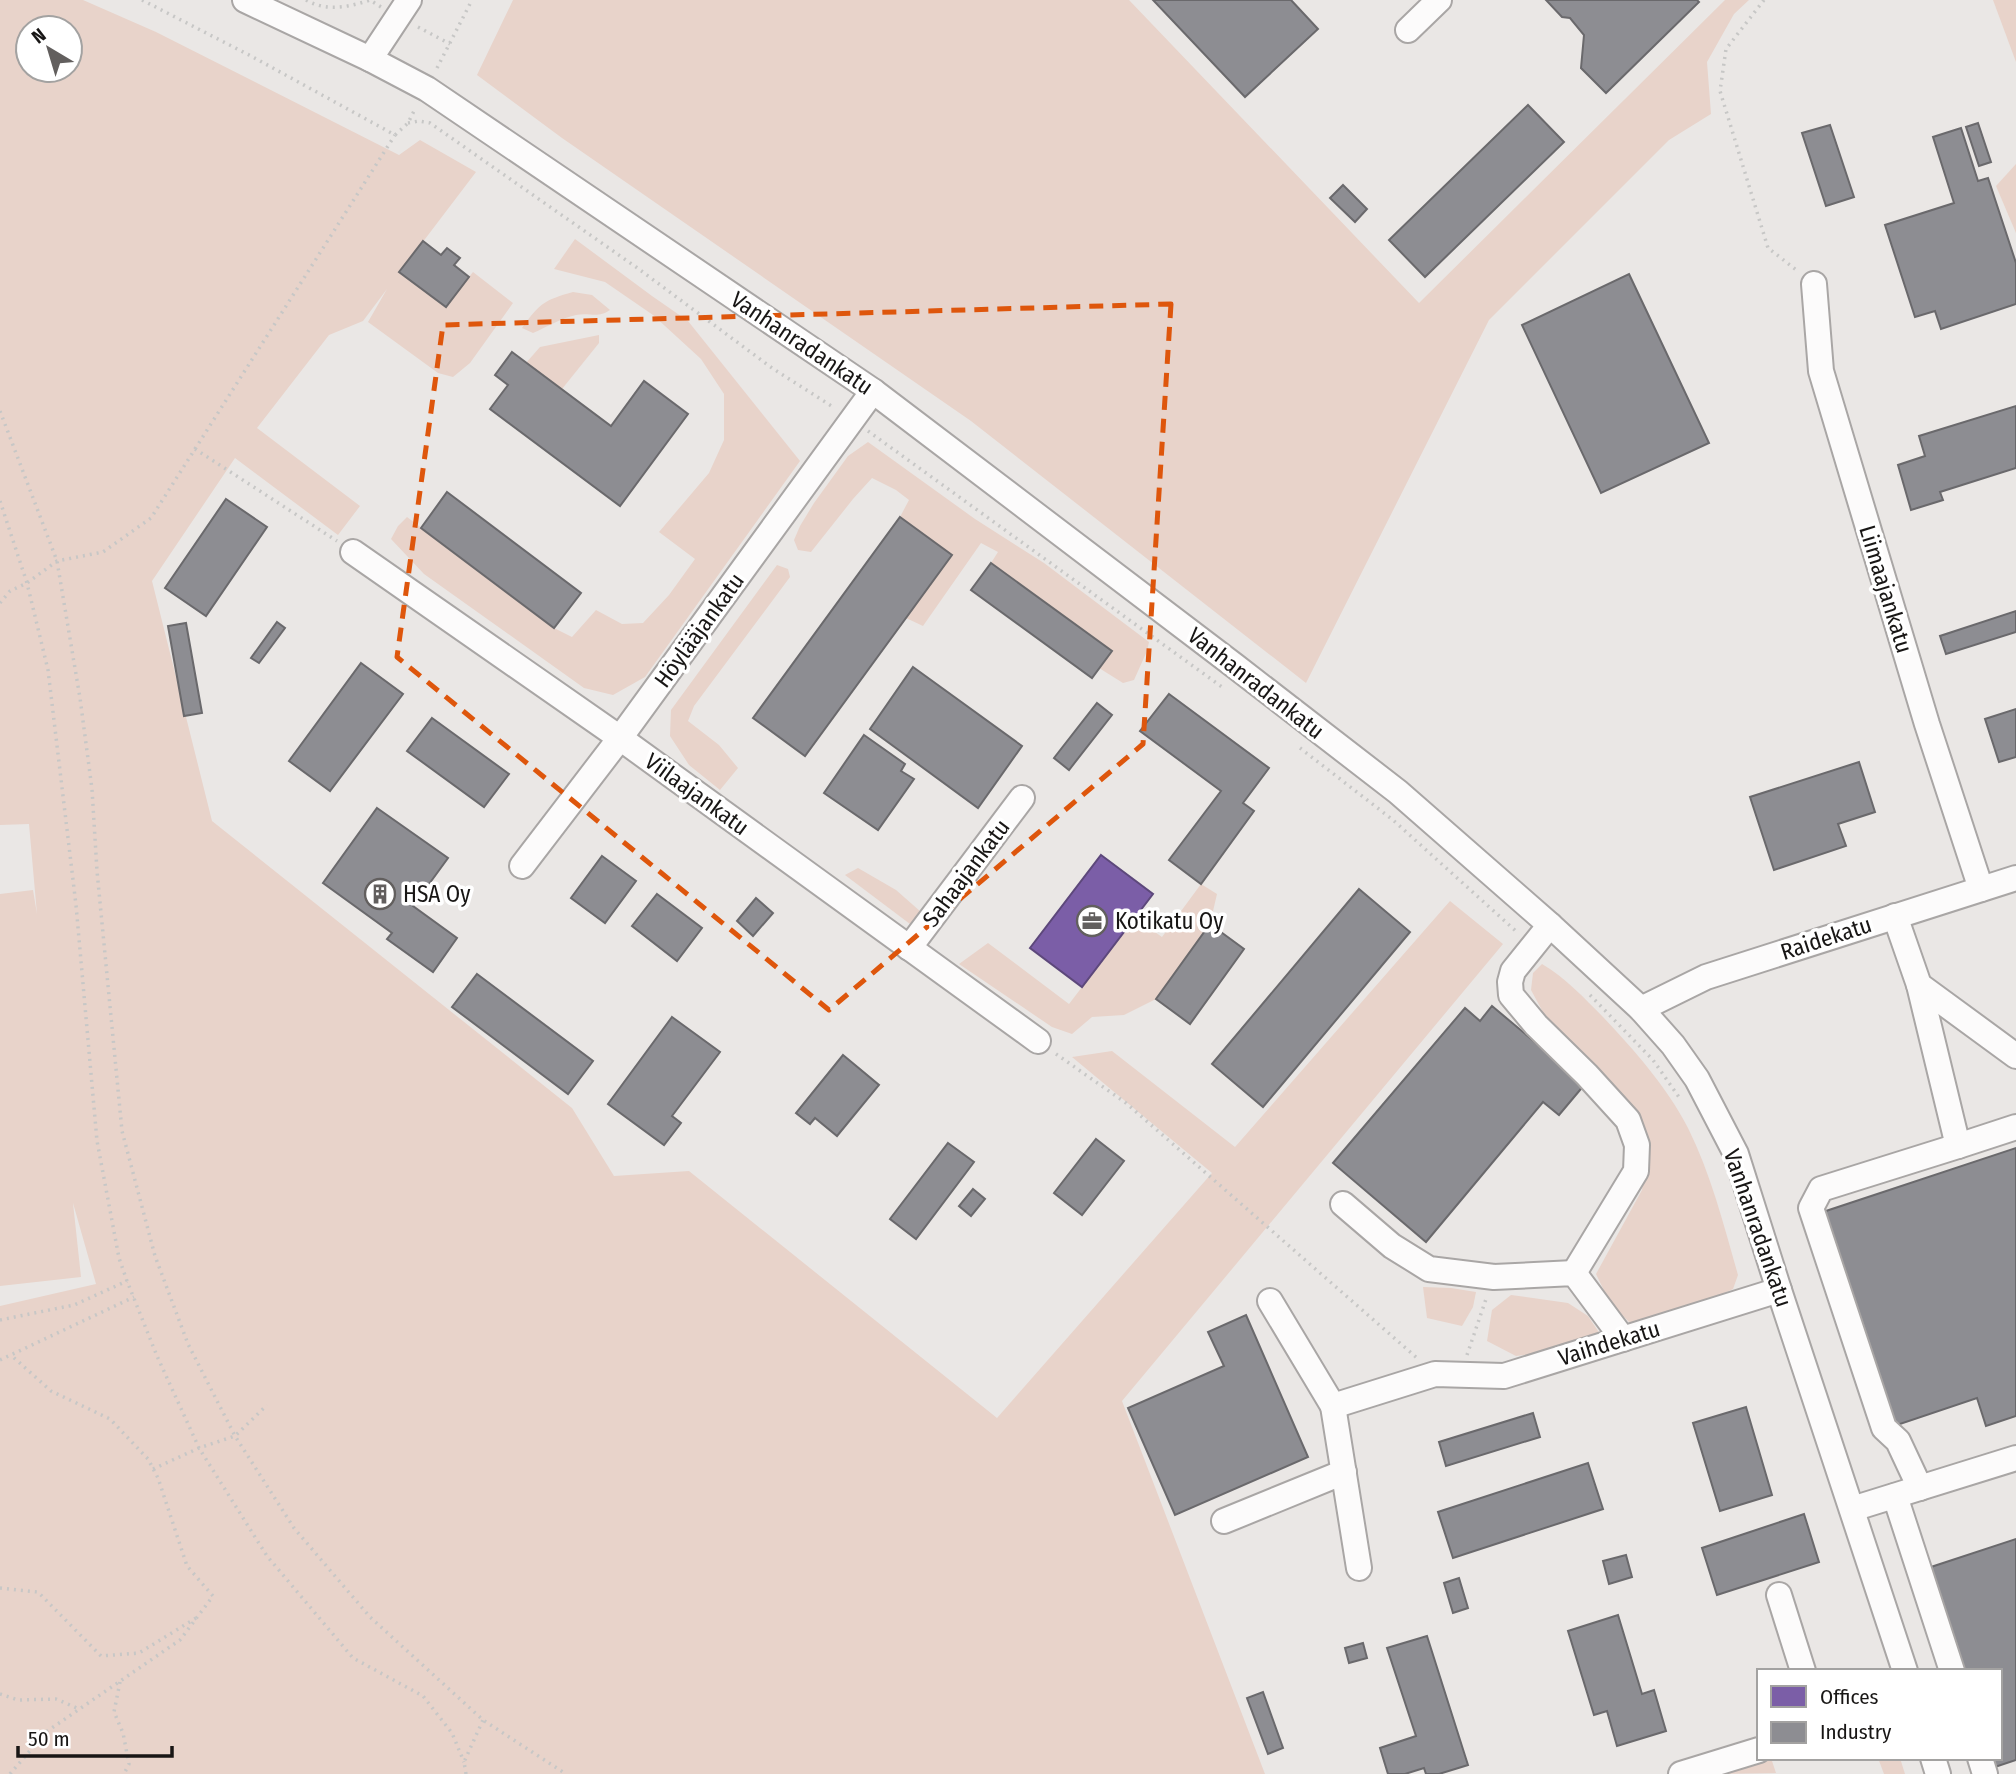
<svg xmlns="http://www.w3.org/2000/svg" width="2016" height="1774" font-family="'Fira Sans Condensed',sans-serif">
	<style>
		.green { fill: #e8d3ca; fill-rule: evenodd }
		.offices { fill: #7b5ea7; stroke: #5d487b; stroke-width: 2 }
		.industry { fill: #8d8d92; stroke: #6a696c; stroke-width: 2 }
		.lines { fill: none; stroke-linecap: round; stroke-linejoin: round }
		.minor-casing { stroke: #a9a6a5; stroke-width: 28 }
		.path { stroke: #c7c7c6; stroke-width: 3.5; stroke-dasharray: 2 5; stroke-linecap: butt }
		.minor { stroke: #fcfbfb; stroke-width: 24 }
		.marked { fill: none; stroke: #de560c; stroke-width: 5; stroke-dasharray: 14 9; stroke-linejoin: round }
		.labels { text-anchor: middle; stroke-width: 7; stroke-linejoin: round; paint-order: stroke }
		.street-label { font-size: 23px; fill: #181615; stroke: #fff }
		.poi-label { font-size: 23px; fill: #181615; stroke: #fff; text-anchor: start }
	</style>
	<rect width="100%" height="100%" fill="#eae7e5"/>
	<g class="green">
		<path d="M0,0H83L156,32L399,155L420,140L476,172L400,272L445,307L473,272L513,303L470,363L453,377L438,373L368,322L387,289L363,321L329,335L257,428L360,506L338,535L235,458L152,581L212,821L572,1108L614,1176L689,1171L997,1418L1212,1173L1072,1057L1112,1051L1235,1147L1450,901L1503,944L1122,1401L1265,1774H0V1306L96,1284L73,1203L81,1277L0,1286V894L33,890L37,914L29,824L0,825ZM28,28H70V70H28Z"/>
		<path d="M513,0H1129L1419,303L1725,0H1749L1734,14L1707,62L1711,114L1669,140L1489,320L1306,683L971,421L562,138L477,75Z"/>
		<path d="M1993,0H2016V62Z"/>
		<path d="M2016,164V233L1996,186Z"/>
		<path d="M575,239L652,296L688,321L800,461L645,677L613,695L584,688L424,574L391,539L398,526L407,517L554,628L572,637L596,610L622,624L643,623L669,595L695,559L659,532L709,473L724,440V394L701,359L653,315L605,282L554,269Z"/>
		<path d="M573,292L592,295L610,310C597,319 590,312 576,315C561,318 547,327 533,333L522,328C539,304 544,300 573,292Z"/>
		<path d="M599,335V343L562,389L526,363L540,347Z"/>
		<path d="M868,442L975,519L1044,563L1149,642L1147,651L1134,680L1123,683L1099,668L1111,651L991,563L998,552L981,543L923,626L906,618L952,555L900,517L909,500L896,490L872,478L853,499L811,552L798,550L794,540L800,526L814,503L848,456Z"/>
		<path d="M777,565L788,569L790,577L694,706L688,721L719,745L738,768L720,790L689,765L670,736L671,710Z"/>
		<path d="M858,868L896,890L921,912L914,927L845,875Z"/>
		<path d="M1201,884L1217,894L1210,924L1156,999L1124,1015L1092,1017L1072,1034L1052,1027L959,964L988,943L1069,1004L1135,918L1162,937Z"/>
		<path d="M1542,964C1566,978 1584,998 1603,1017C1634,1050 1667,1087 1688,1128C1711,1174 1724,1226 1738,1275L1733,1289L1714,1298L1632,1325L1610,1303L1596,1274L1642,1190L1648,1144L1601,1073L1544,1014L1531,990L1533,973Z"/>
		<path d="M1423,1287L1451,1288L1476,1292L1473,1307L1462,1326L1427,1318Z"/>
		<path d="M1511,1295L1568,1303L1588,1316L1602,1337L1547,1352L1516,1356L1487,1341L1492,1310Z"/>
		<path d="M1768,1758H1771L1776,1773L1718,1774Z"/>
		<path d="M1878,1758H1900L1905,1774H1884Z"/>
	</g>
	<path class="offices" d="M1101,855L1153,894L1082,987L1030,948Z"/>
	<g class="industry">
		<path d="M1153,0H1291L1318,29L1245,97Z"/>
		<path d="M1546,0H1697L1699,2L1606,93L1581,68L1584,35L1570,18L1562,17Z"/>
		<path d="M1528,105L1564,142L1425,277L1389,240Z"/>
		<path d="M1978,123L1991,162L1979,166L1966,127Z"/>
		<path d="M1830,125L1854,197L1826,206L1802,133Z"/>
		<path d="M1961,128L1978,181L1988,178L2016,263V304L1941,329L1935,311L1915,317L1885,225L1954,203L1933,137Z"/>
		<path d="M1343,185L1367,209L1355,222L1330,198Z"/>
		<path d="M423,241L441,255L447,248L460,258L454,265L469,277L446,307L399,272Z"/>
		<path d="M1629,274L1709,443L1601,493L1522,325Z"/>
		<path d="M512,352L611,426L644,381L688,414L620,506L490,409L508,385L495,375Z"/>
		<path d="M2016,406V468L1940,492L1943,500L1911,510L1898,465L1925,456L1919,436Z"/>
		<path d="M447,492L581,593L554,628L421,528Z"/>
		<path d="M226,499L267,527L206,616L165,588Z"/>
		<path d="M900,517L952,555L805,756L753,718Z"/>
		<path d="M991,563L1112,651L1092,678L971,590Z"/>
		<path d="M2016,611V632L1946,654L1940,636Z"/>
		<path d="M277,622L285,628L259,663L251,658Z"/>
		<path d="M186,623L202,713L184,716L168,626Z"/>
		<path d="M361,663L403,694L330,791L289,761Z"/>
		<path d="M913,667L1022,746L978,808L870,729Z"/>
		<path d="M1169,694L1269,768L1243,803L1254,811L1201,884L1169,860L1221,791L1140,731Z"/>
		<path d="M1097,703L1112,715L1069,770L1054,758Z"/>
		<path d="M2016,709V757L1999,762L1985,719Z"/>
		<path d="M432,718L509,774L484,807L407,751Z"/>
		<path d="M864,735L905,764L901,771L914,779L878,830L824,793Z"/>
		<path d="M1859,762L1875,812L1838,824L1846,846L1774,870L1750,797Z"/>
		<path d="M377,808L448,858L413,906L457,938L433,972L387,939L392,933L323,883Z"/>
		<path d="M602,856L636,881L605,923L571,898Z"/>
		<path d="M1359,889L1410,932L1263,1107L1212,1064Z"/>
		<path d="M657,894L702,928L677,961L632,926Z"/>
		<path d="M756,898L773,913L753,936L737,921Z"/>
		<path d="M1210,924L1244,949L1190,1024L1156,999Z"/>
		<path d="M477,974L593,1061L568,1094L452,1007Z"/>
		<path d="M1492,1006L1585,1084L1559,1115L1543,1102L1426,1242L1333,1163L1465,1008L1480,1021Z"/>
		<path d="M672,1017L720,1052L672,1116L681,1123L664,1145L608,1104Z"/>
		<path d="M843,1055L879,1085L837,1136L815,1118L810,1124L796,1113Z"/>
		<path d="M1096,1139L1124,1161L1082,1215L1054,1193Z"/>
		<path d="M948,1143L974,1162L916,1239L890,1219Z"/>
		<path d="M2016,1148V1416L1986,1426L1977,1398L1894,1426L1823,1212Z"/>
		<path d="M973,1189L985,1199L971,1216L959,1206Z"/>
		<path d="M1246,1315L1308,1457L1175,1515L1128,1408L1224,1366L1208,1332Z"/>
		<path d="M1746,1407L1772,1495L1720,1511L1693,1423Z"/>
		<path d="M1533,1413L1540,1437L1446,1466L1439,1442Z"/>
		<path d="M1588,1463L1603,1509L1453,1558L1438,1512Z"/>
		<path d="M1804,1514L1819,1562L1717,1595L1702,1548Z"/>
		<path d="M2016,1539V1760L1992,1768L1989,1758H2000V1671H1961L1928,1568Z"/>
		<path d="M1626,1555L1632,1577L1609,1584L1603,1561Z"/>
		<path d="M1459,1578L1468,1608L1453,1613L1444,1583Z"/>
		<path d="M1618,1615L1642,1694L1654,1690L1666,1731L1617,1746L1607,1711L1594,1715L1568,1631Z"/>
		<path d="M1427,1636L1468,1765L1439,1774H1426L1424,1768L1405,1774H1388L1380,1748L1416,1736L1387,1648Z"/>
		<path d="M1363,1643L1367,1658L1349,1663L1345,1648Z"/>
		<path d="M1263,1692L1283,1748L1268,1754L1247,1698Z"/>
	</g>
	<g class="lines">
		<g class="minor-casing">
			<g id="minor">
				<path d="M245,0L370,59L427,89L873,391L1235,666L1398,792L1550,925L1641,1009L1673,1045L1697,1079L1736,1154L1779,1290L1905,1671"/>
				<path d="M1408,30L1439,0"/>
				<path d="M370,59L409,0"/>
				<path d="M1814,284L1821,371L1927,724L1981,889"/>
				<path d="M353,552L620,738L1038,1041"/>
				<path d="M522,866L620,738L873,391"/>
				<path d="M1895,916L1919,985L2016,1056"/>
				<path d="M1550,925L1513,971L1510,982L1511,995L1536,1025L1587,1075L1628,1120L1637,1145L1636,1171L1574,1273"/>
				<path d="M909,948L1022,798"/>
				<path d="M1919,985L1958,1146L2016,1127"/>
				<path d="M1641,1009L1706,977L2016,878"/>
				<path d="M1343,1204L1392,1246L1429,1269L1494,1277L1574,1273L1623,1339"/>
				<path d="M1270,1301L1333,1406L1435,1374L1504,1376L1779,1290"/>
				<path d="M1333,1406L1359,1568"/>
				<path d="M1920,1488L1898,1441L1884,1428L1811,1208L1821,1189L1958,1146"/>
				<path d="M1895,1496L1952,1671"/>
				<path d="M1852,1509L2016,1458"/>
				<path d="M1224,1521L1344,1472"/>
				<path d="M1779,1595L1803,1671"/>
				<path d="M1933,1758L1938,1774"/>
				<path d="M1980,1758L1985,1774"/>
				<path d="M1681,1774L1759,1750"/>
			</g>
		</g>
		<g class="path">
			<path d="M142,0L251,56L395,135L408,123L415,109"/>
			<path d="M306,0C327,12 349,7 370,0L381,7"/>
			<path d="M1764,0L1726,49L1720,91L1768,248L1799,272"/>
			<path d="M418,27L450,44"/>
			<path d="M437,68L472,0"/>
			<path d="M408,123L419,121L430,123L636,267L772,368L833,407"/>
			<path d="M0,411L57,561L80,698L92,789L97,871L122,1131L155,1256L188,1344L235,1436L294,1528L370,1617L483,1720L566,1774"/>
			<path d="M868,431L1222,687"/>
			<path d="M195,449L395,135"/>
			<path d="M0,501L27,583L48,670L76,905L97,1141L119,1258L127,1281L157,1356L199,1448L267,1556L353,1658L423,1696L452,1733L464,1762"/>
			<path d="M0,603L10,591L27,583L57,561L103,552L151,518L195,449L337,541"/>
			<path d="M1300,748L1393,820L1518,933"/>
			<path d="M1590,995L1653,1060L1681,1100"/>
			<path d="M1056,1054L1126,1103L1417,1358"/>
			<path d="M0,1320L74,1305L127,1281"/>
			<path d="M1467,1355L1486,1299"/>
			<path d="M0,1360L134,1297"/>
			<path d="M153,1469L199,1448L235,1436L267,1405"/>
			<path d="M0,1588L38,1592L101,1656L139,1653L196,1618"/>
			<path d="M120,1682L114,1712L123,1733L129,1764L124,1774"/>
			<path d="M0,1694L18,1700L56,1699L79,1709"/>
			<path d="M10,1774L46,1732L180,1640L213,1596L187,1566L158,1478L148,1459L110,1419L51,1391L12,1356"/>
			<path d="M466,1774L464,1762L483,1720"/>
		</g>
		<use href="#minor" class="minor"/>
	</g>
	<path class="marked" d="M1171,304L1143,744L829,1010L397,657L443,325Z"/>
	<defs>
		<g id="building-ring" transform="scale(1.575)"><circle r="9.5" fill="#fff" stroke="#625f5e" stroke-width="1.5"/><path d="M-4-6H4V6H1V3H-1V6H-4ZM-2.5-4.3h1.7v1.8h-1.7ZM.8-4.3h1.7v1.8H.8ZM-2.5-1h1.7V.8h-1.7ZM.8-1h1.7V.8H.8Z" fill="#625f5e"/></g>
		<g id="office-ring" transform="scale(1.575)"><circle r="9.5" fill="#fff" stroke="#625f5e" stroke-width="1.5"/><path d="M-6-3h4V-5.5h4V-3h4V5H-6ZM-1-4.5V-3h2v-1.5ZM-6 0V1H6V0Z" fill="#625f5e"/></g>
	</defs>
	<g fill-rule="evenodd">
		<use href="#building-ring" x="380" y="894"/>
		<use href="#office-ring" x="1092" y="921"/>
	</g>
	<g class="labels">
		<g class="street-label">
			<text transform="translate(802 343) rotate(34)" y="8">Vanhanradankatu</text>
			<text transform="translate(1886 589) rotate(73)" y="8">Liimaajankatu</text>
			<text transform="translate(699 630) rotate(-54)" y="8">Höylääjankatu</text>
			<text transform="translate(1256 683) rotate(38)" y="8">Vanhanradankatu</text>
			<text transform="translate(697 794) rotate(36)" y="8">Viilaajankatu</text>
			<text transform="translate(966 873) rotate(-53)" y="8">Sahaajankatu</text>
			<text transform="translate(1826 938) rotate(-18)" y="8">Raidekatu</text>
			<text transform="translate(1758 1228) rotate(71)" y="8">Vanhanradankatu</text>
			<text transform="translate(1609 1343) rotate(-17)" y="8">Vaihdekatu</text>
		</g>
		<g class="poi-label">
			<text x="403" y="902">HSA Oy</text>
			<text x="1115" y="929">Kotikatu Oy</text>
		</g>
	</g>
	<rect x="1757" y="1669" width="245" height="91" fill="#ffffff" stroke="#a3a2a1" stroke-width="2"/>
	<rect x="1771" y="1686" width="35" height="21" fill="#7b5ea7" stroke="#a3a2a1" stroke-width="2"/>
	<text x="1820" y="1704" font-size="21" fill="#181615">Offices</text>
	<rect x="1771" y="1722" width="35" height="21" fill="#8d8d92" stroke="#a3a2a1" stroke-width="2"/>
	<text x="1820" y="1739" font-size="21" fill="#181615">Industry</text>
	<g transform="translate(49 49) rotate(322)"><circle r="33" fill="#ffffff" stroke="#a3a2a1" stroke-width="2"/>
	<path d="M0-5L12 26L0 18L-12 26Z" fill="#625f5e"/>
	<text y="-10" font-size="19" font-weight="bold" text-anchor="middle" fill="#181615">N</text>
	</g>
	<path d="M18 1746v10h154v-10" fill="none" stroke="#181615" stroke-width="3.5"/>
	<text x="28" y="1746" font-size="21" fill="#181615" stroke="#ffffff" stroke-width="5" paint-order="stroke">50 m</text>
</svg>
